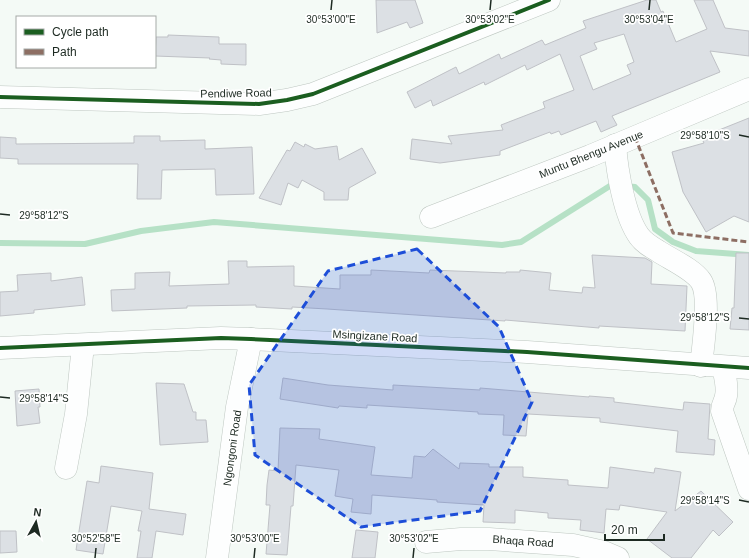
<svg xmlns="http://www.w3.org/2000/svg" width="749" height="558" font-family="Arial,sans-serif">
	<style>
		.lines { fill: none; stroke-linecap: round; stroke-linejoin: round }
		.stream { stroke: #b6e1c6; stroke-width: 6 }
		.building { fill: #dce0e4; stroke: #bfc1c6; fill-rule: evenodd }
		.minor-casing { stroke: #bec7c1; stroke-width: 23 }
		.minor { stroke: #fdfefe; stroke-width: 22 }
		.quiet { stroke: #8d6e63; stroke-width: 3; stroke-dasharray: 6 3; stroke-linecap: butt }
		.cycleway-casing { stroke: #fff; stroke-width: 6 }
		.cycleway { stroke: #1b5e20; stroke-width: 4 }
		.marked { fill: #1d4ed8; fill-opacity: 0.2; stroke: #1d4ed8; stroke-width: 3; stroke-dasharray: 8 5; stroke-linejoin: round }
		.ticks { fill: none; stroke: #1d2a22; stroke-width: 1.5 }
		.labels { text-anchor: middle; stroke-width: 3.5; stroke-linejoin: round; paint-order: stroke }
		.street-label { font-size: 11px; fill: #1d2a22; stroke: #fff }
		.ticks-label { font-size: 10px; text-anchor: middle; fill: #1d2a22; stroke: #fff; stroke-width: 3.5; stroke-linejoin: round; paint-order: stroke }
	</style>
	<rect width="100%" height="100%" fill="#f4faf6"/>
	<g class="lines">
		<g class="stream">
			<path d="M625,186L635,187L648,200L655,229L673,242L696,251L749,255"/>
			<path d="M0,243L85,244L141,231L214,222L502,245L521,242L613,184H616"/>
		</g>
	</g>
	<g class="building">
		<path d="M376,0H415L423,23L410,28L407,22L377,33Z"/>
		<path d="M647,0H656L661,12L663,11L676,42L707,29L694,0H713L725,28L749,31V56L710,51L720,72L612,116L617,125L601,132L596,121L561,135L559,131L551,134L550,132L500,151V155L440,163L410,159L412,139L452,144L448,136L503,130L501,125L545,108L543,102L574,90L560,54L527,70L525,65L485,85L484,82L433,106L431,100L415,108L407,92L456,67L459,74L499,54L501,59L542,40L545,45L586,28L583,21ZM624,34L634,62L627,65L631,74L593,90L580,56L597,49L594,43Z"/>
		<path d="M168,35L219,37V44H246V65L221,64V60L209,59L210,58L155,56L156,37H168Z"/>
		<path d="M749,118V222L734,216L706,232L683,192L672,152L704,143L703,141L711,138L709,134Z"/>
		<path d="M134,136H160V141L205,140V149L252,147L254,194L216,195L215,169L162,170L161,199H137L138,164H18V159L0,158V137L16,138V144L134,143Z"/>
		<path d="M295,142L304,147L305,144L315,149L337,146L339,160L362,148L376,173L349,188L348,200H324V192L302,180L298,188L288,183L281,205L259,198L287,150L290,151Z"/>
		<path d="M736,253H749V330L730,329L732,308H734Z"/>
		<path d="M592,255L645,258L652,262L651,284L687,286L685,331L599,326V328L505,320V321L327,309L292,307V309L256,307V305L187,306V308L112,311L111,290L135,289V273L170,272L169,286L229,284L228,261H247V267L294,266V286L340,289V275H371V270L429,273L430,270L506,273V272H520V270L551,273L549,290L582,293L583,287L595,288Z"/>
		<path d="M51,273V281L82,277L85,305L34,310V313L0,316V292L18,291L17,275Z"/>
		<path d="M283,378L328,385L393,390V385L480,390V388L589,397V396L614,398V402L683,410L684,402L710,404L708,439L715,440L714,455L676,452L678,431L600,422V418L528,414L526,436L503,435L504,415L478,414V412L367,405V408L339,406L338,408L280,399Z"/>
		<path d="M156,383L184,384L193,412H196V420H206L208,442L160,445Z"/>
		<path d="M39,389L40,407H38L40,423L17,426L15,391Z"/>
		<path d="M280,428L320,429L319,439L375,447L371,475L412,478L414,456L425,457L433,449L459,469L460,463L489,464V467H523V477L568,480V485L608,488L610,467L654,473L655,468L681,472L675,511L701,491L733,522L719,536L713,530L691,558H672L647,539L667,512L620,505L619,510L606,509L604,533L580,530L581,520L548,518V513L515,510V523L483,522L484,505L437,502V500L372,495L371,514L351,512L353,499L335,496L339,470L296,465L293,506H291L287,555L266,554L270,505H266L267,485L269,470L278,471Z"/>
		<path d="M101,466L153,473L149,509L186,514L183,535L156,531L152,558H137L141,531H138L142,511L111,506L103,554L76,550L87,481L99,483Z"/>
		<path d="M356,530L378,532L375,558H352Z"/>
		<path d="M0,531H16L17,552L0,553Z"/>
	</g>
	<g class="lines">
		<g class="minor-casing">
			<g id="minor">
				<path d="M0,97L259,104L287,100L313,94L549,0"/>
				<path d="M615,145C617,170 624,215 639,236C644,243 651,247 658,251C670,259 693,269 701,281C711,296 703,346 701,366"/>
				<path d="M431,217L590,156L749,89"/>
				<path d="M0,348L221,338L251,339L527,352L749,368"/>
				<path d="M723,367C725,376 728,387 726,396C725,403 722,403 722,411L749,489"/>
				<path d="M66,468L76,414L83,345"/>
				<path d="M426,542L461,539H489L573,545L604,552L618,558"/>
				<path d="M217,558L237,407L251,339"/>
			</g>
		</g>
		<use href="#minor" class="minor"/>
		<path class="quiet" d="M635,137L673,233L749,242"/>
		<g class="cycleway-casing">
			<g id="cycleway">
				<path d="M0,97L259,104L287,100L313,94L549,0"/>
				<path d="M0,348L221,338L251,339L527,352L749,368"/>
			</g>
		</g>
		<use href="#cycleway" class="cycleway"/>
	</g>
	<path class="marked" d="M417,249L499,327L532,402L480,511L361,527L255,455L249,385L328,271Z"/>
	<path class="ticks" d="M331,10L332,0M490,10L491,0M649,10L650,0M739,135L749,137M0,214L10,215M739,318L749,319M0,397L10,398M739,500L749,502M95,558L96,548M254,558L255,548M413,558L414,548"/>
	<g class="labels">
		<g class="street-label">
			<text transform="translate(236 93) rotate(-1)" y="4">Pendiwe Road</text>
			<text transform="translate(591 154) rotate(-22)" y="4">Muntu Bhengu Avenue</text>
			<text transform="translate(375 336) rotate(3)" y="4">Msingizane Road</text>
			<text transform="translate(232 448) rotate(-82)" y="4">Ngongoni Road</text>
			<text transform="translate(523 541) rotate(4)" y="4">Bhaqa Road</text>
		</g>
	</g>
	<g class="ticks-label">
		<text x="331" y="23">30°53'00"E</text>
		<text x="490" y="23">30°53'02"E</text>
		<text x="649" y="23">30°53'04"E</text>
		<text x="705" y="139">29°58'10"S</text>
		<text x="44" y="219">29°58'12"S</text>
		<text x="705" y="321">29°58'12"S</text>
		<text x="44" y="402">29°58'14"S</text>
		<text x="705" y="504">29°58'14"S</text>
		<text x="96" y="542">30°52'58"E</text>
		<text x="255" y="542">30°53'00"E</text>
		<text x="414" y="542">30°53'02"E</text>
	</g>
	<rect x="16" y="16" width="140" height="52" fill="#ffffff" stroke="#a5aaa7"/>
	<rect x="24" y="29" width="20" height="6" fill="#1b5e20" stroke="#a5aaa7"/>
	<text x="52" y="36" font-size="12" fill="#1d2a22">Cycle path</text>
	<rect x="24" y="49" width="20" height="6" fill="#8d6e63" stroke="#a5aaa7"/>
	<text x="52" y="56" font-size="12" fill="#1d2a22">Path</text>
	<g transform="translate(36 522) rotate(8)" stroke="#ffffff" stroke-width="3" paint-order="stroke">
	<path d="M0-3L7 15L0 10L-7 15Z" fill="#1d2a22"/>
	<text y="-6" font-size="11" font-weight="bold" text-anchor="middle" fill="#1d2a22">N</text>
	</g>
	<path d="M605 534v6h59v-6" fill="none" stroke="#1d2a22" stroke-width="2"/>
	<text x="611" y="534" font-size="12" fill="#1d2a22" stroke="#ffffff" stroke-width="3" paint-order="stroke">20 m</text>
</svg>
